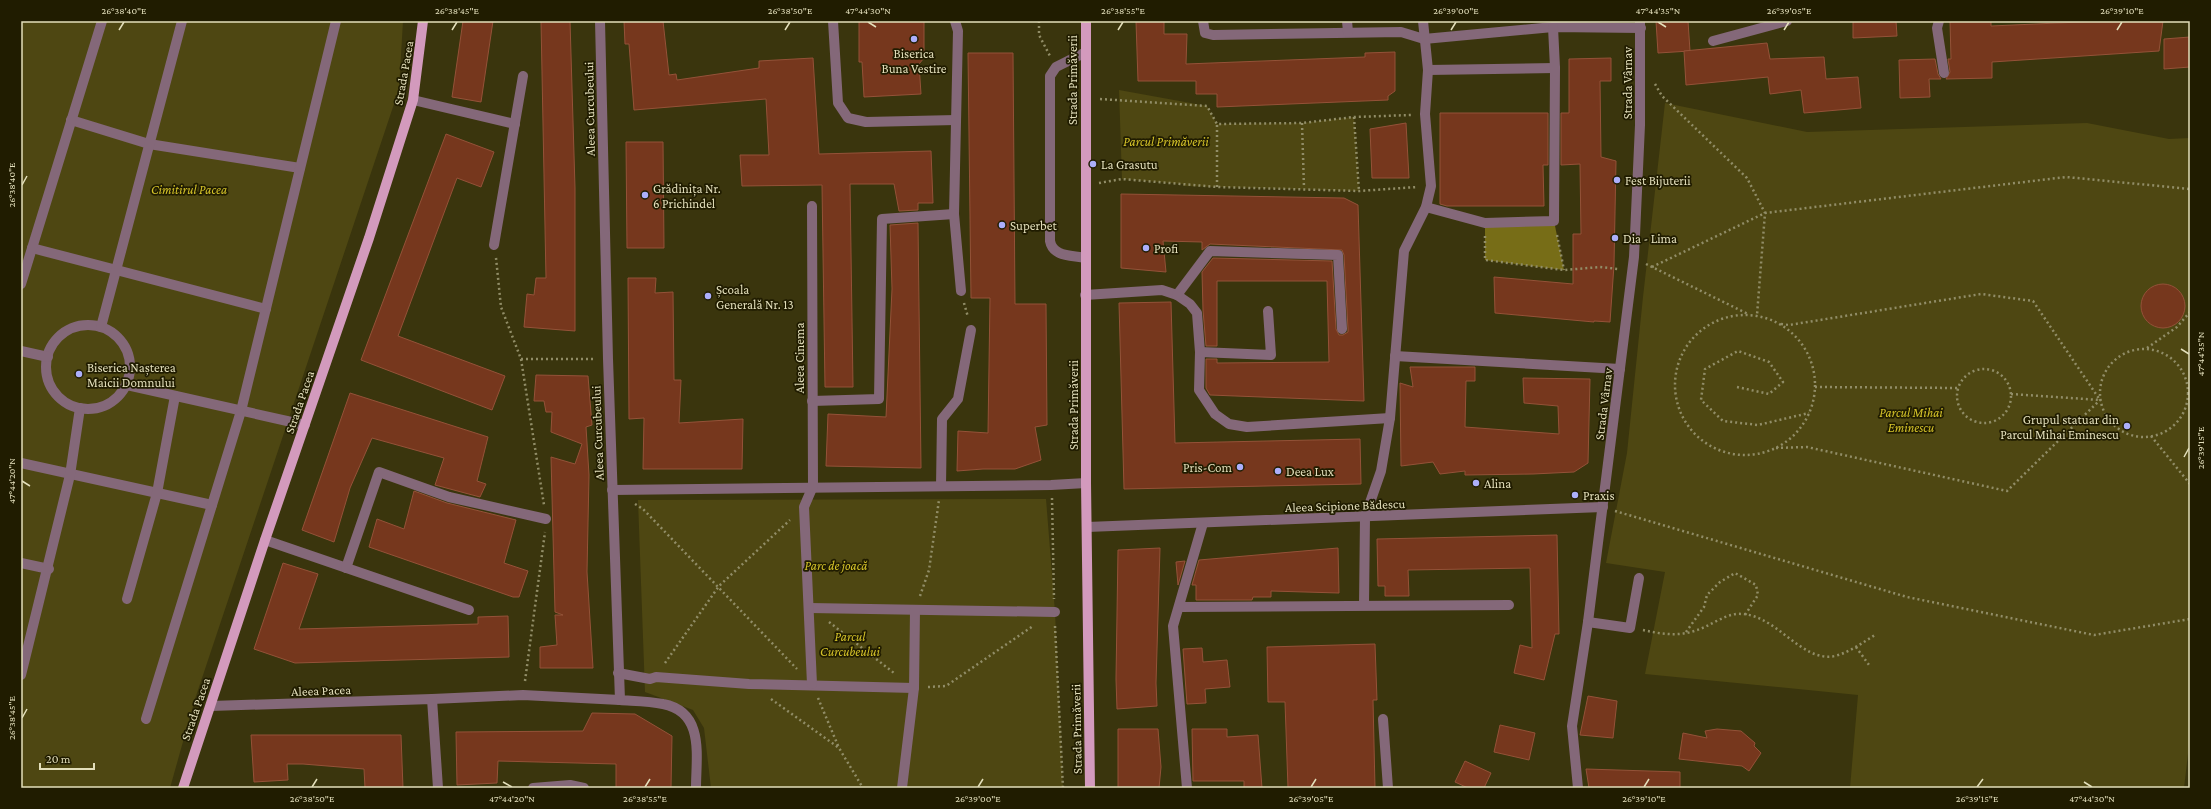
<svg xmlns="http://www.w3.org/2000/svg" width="2211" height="809" font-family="'Crimson Pro',serif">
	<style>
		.green { fill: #4e4712 }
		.forest { fill: #776d17 }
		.building { fill: #76371d; stroke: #945238 }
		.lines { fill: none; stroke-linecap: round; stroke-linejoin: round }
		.path { stroke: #918d67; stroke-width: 2.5; stroke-dasharray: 2 3; stroke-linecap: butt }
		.minor { stroke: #846879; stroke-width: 10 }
		.major { stroke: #d39abd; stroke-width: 10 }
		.ticks { fill: none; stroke: #e3dfbb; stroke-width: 1.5 }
		.poi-dot { fill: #acaffb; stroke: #201c00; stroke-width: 1.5 }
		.labels { text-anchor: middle; stroke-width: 3.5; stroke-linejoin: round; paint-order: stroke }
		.poi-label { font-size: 13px; fill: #e3dfbb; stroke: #201c00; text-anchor: start }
		.street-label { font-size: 13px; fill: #e3dfbb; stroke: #201c00 }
		.park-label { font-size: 13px; font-style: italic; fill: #d6c429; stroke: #201c00 }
		.neatline { fill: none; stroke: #e3dfbb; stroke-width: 1.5 }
		.ticks-label { font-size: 10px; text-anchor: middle; fill: #e3dfbb }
	</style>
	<rect width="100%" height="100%" fill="#3a350d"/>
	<g class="green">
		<path d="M21,21H403L399,89L195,699L170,788H21Z"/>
		<path d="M1119,90L1207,106L1217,124L1302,123L1354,117L1359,191L1183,186V184L1122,179Z"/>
		<path d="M1665,103L1807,132L2087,123L2169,139L2190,138V737L2184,788H1850L1858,695L1645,674L1665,572L1606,563L1627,453L1643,297Z"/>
		<path d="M1046,499L1055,612L1063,788H711L704,728L693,710L645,692L638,500Z"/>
	</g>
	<path class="forest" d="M1554,221L1564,270L1485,260V223Z"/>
	<g class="building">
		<path d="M463,21H493L481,102L452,97Z"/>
		<path d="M541,21H570L575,188V331L524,327L527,294L534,295L536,278H546Z"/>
		<path d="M624,21H663L669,75L676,74L677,80L759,68V61L813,58L819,154L931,151L933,203H918V210L899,211L894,184H850L853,387H825L822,185L742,186L740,155H769L766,99L634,110L629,44H625Z"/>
		<path d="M859,21H924V58L919,64L921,94L864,97L862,62H859Z"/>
		<path d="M1136,21H1164V34H1187L1186,64L1365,57V53L1395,52V91L1388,96V100L1217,107V94H1196V81H1138Z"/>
		<path d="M1656,21H1688L1690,51L1658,53Z"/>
		<path d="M1853,21H1896L1897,36L1853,38Z"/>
		<path d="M1950,21H1991V26L2103,21H2163L2159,51L1992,62V78L1946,79L1950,72L1948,59H1951Z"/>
		<path d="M2190,37V67L2164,69V39Z"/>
		<path d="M1767,43L1770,59L1824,57L1826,79L1858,77L1861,108L1804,113L1801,90L1770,94L1768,77L1686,85L1684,51Z"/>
		<path d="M968,53H1013L1015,304H1046L1047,425L1035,427L1041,460L1015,469H983L957,471L958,431L988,433L990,298H971Z"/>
		<path d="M1611,58V81H1600L1601,157L1616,161L1614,265L1610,322L1594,321V322L1495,313L1494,277L1573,284V234H1581L1580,164L1561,165V113H1569V59Z"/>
		<path d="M1935,59L1938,74L1941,79H1929L1930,97L1900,98L1899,60Z"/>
		<path d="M1440,113H1548V165H1543L1544,206H1447L1440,204Z"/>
		<path d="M1406,123L1409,178H1372L1370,129Z"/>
		<path d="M446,134L494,152L481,187L457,178L398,336L505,376L492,410L361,360Z"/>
		<path d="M626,142H663L664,248H627Z"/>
		<path d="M1121,194L1344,198L1358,205L1364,401L1210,395L1206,388V359H1217V363L1329,362L1327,281H1217V346H1206L1203,310L1202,272L1213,258L1332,261L1336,329L1339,335H1343L1348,332V329L1344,255L1342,250L1210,244L1202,250V242L1163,241L1166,272L1121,268Z"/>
		<path d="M918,223L921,468L826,466L828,414L886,417L892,289L890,225Z"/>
		<path d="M628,278H656L655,293L673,292L674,380H681L679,423L743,419L742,469H643L644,418L629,419Z"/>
		<circle cx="2163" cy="306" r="22"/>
		<path d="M1171,302L1175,443L1360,439L1361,484L1124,489L1119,303Z"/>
		<path d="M1410,367H1475V381H1466L1465,427L1559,434L1558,406L1524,403L1523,378L1590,379L1588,463L1574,472L1533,474L1465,475V471L1440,474L1433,462L1401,466L1400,383L1413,387Z"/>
		<path d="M536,375L588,376L592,425L586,427L589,475L587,572L593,668H540V647L557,645L555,615H563L555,612L551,457L575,464L582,444L551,432L552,412H546L544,401H534Z"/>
		<path d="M350,393L488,437L477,481L486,484L480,497L435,485L444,458L372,438L350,488L334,542L302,530Z"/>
		<path d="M414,491L447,503L516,520L504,563L528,571L519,597H513L369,547L377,519L404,529Z"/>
		<path d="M1557,535L1559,634H1555L1544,680L1514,673L1520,645L1532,648L1530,568L1408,570L1409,596H1385V586H1378L1377,539Z"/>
		<path d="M1160,548L1156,683L1157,706L1117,709L1116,679L1118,550Z"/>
		<path d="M1338,548L1339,593L1271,591V597H1253L1252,600H1196V585H1192L1199,560Z"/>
		<path d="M1185,561L1178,585L1176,562Z"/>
		<path d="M283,563L318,574L299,629L478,624V617L508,616L509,657L295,663L254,649Z"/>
		<path d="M1375,644L1377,700H1373L1375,788H1288L1285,702H1268L1267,647Z"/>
		<path d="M1202,648L1203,662L1227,660L1230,687L1205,689L1206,703L1187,704L1183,649Z"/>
		<path d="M1588,696L1617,701L1613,738L1580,735Z"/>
		<path d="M592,713L635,714L672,736L671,788H616V764L498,761L497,783L457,785L456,732L583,731Z"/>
		<path d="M1500,725L1535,733L1529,760L1494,752Z"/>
		<path d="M1118,729H1158L1161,767L1159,788H1118Z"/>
		<path d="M1192,729H1227V737L1258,735L1262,788H1244V781H1193Z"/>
		<path d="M1717,729L1741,731L1755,743L1754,746L1761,753L1749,771L1742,766L1679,759L1683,733L1707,738L1705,731Z"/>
		<path d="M251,735H401L403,788H365L364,769L303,764H287L288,780L254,782Z"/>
		<path d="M1465,761L1491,773L1484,788H1468L1455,782Z"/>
		<path d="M1586,769L1680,772V788H1589Z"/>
	</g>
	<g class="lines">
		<g class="path">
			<path d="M1039,21V35L1050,56"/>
			<path d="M1655,84L1662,96L1747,178L1765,213L1757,315"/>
			<path d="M1100,99L1207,106L1217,124L1302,123L1354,117L1411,115"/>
			<path d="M1354,117L1359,191"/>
			<path d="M1302,123L1304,188"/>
			<path d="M1099,183L1122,179L1217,187L1359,191L1417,187"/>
			<path d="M1217,187V124"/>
			<path d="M1557,235L1564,270"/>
			<path d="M1485,236V260L1564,270L1600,267L1618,269"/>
			<path d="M496,258L501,307L521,359L544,505"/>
			<path d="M1646,264L1748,314"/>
			<path d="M1652,267L1765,213L2066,177L2190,189"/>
			<path d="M964,303L968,317"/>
			<circle cx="1745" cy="385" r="70"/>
			<path d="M1781,324L1789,325L1981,294L2033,301L2100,400"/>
			<path d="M2147,348L2177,327L2190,312"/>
			<circle cx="2144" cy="393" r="44"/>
			<path d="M521,359H595"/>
			<circle cx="1984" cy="396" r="27"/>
			<path d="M1737,387L1769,394L1783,382L1769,362L1738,351L1705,369L1701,400L1723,421L1758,425L1809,413"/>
			<path d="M1815,387L1959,388"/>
			<path d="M2011,394L2100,400"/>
			<path d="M2151,436L2190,484"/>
			<path d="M1776,448L1807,447L2007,491L2100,400"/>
			<path d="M1052,498L1054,599"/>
			<path d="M635,504L643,509L797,669"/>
			<path d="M1615,511L1907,597L2094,635L2190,619"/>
			<path d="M920,596L929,570L939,500"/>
			<path d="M829,622L894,673"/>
			<path d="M1055,626L1063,788"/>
			<path d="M1643,630C1661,634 1679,637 1697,630C1710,626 1722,616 1736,614C1776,611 1799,663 1835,656C1850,652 1862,643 1875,635"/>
			<path d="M1686,632L1704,607L1707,595L1720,582L1735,573L1756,585L1758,595L1745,615"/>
			<path d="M1856,647L1869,665"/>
			<path d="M665,663L719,586L790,520"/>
			<path d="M525,681L545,532"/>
			<path d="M928,687L946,686L1033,626"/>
			<path d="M818,698L839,748"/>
			<path d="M771,699L839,748L863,788"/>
		</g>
		<g class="minor">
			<path d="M600,21L608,359L620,700C634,701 649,701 663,704C705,712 696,756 696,788"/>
			<path d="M833,21L838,103L848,118L866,122L956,120"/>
			<path d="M955,21L958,31L954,214L961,291"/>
			<path d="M1203,21L1205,33L1213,35L1401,32L1424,39L1553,27L1641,28"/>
			<path d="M1347,21L1348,32"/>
			<path d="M1939,21L1937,28L1944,73"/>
			<path d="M1713,41L1787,21"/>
			<path d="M1428,70L1555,68"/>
			<path d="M413,100L515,124"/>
			<path d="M71,120L149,144L300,168"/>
			<path d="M1426,207L1485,223L1554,221L1555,68L1553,27"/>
			<path d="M494,245L523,76"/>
			<path d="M32,248L266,309"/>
			<path d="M1085,258C1071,255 1053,257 1050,241V76L1056,67L1086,52"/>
			<path d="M21,284L102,21"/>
			<path d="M1085,295L1162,290L1177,295L1190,304L1197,313L1200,352L1199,390L1215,414L1229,424L1247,427L1390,418"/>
			<path d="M1177,295L1210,251L1338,255L1342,329"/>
			<circle cx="88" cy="367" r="42"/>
			<path d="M101,327L182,21"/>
			<path d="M21,351L48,357"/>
			<path d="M1200,352L1271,355L1268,311"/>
			<path d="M1395,356L1620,369"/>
			<path d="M127,385L305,425"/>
			<path d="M812,401L879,399L882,219L954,214"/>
			<path d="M21,463L212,505"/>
			<path d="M941,486L942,419L958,399L971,330"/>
			<path d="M612,490L1051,485L1086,483"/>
			<path d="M1087,527L1603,507"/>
			<path d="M265,540L469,610"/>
			<path d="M21,563L49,569"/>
			<path d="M346,568L379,472L449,497L546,519"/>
			<path d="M127,599L157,493L175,396"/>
			<path d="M1364,605L1365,517L1381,471L1390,418L1404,251L1426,207L1431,186L1425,114L1428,70L1423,21"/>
			<path d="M1180,607L1509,605"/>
			<path d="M810,608L1055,612"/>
			<path d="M1588,622L1630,628L1639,578"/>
			<path d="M618,673L650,679L656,677L749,684L914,688"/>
			<path d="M21,675L70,475L80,408"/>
			<path d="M812,684L804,507L813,486L812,206"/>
			<path d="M432,699L523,695L620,700"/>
			<path d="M211,706L432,699L438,788"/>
			<path d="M146,719L241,411L336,21"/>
			<path d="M1383,719L1388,788"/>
			<path d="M533,788L570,785L584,788"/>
			<path d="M902,788L914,688L915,610"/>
			<path d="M1187,788L1173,626L1203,523"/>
			<path d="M1578,788L1572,726L1588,622L1634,257L1640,125V21"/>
		</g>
		<g class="major">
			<path d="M1086,21V483L1090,788"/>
			<path d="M183,788L265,540L369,238L413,100L423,21"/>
		</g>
	</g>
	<path class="ticks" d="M868,22L876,27M1658,22L1666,27M119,30L124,22M452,30L457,22M785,30L790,22M1118,30L1123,22M1451,30L1456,22M1784,30L1789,22M2117,30L2122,22M22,185L27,176M2181,349L2189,354M2184,457L2189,448M22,481L30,486M22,718L27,709M503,782L512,787M2084,782L2092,787M312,787L317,779M645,787L650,779M978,787L983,779M1311,787L1316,779M1644,787L1649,779M1977,787L1983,779"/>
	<g class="poi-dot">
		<circle cx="914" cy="39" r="4"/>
		<circle cx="1093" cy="164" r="4"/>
		<circle cx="1617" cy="180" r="4"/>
		<circle cx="645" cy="195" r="4"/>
		<circle cx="1002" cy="225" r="4"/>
		<circle cx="1615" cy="238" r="4"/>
		<circle cx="1146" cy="248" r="4"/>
		<circle cx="708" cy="296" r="4"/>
		<circle cx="79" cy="374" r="4"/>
		<circle cx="2127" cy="426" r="4"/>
		<circle cx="1240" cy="467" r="4"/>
		<circle cx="1278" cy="471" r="4"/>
		<circle cx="1476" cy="483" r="4"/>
		<circle cx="1575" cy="495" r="4"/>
	</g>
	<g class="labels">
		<g class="poi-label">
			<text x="914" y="58" text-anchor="middle">Biserica<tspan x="914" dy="15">Buna Vestire</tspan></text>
			<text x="1101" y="169">La Grasutu</text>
			<text x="1625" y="185">Fest Bijuterii</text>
			<text x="653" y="193">Grădinița Nr.<tspan x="653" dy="15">6 Prichindel</tspan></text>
			<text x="1010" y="230">Superbet</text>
			<text x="1623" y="243">Dia - Lima</text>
			<text x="1154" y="253">Profi</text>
			<text x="716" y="294">Școala<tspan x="716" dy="15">Generală Nr. 13</tspan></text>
			<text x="87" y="372">Biserica Nașterea<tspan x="87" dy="15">Maicii Domnului</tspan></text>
			<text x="2119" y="424" text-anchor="end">Grupul statuar din<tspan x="2119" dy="15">Parcul Mihai Eminescu</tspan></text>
			<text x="1232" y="472" text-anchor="end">Pris-Com</text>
			<text x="1286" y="476">Deea Lux</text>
			<text x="1484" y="488">Alina</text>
			<text x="1583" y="500">Praxis</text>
		</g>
		<g class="street-label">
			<text transform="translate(403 73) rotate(-80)" y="5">Strada Pacea</text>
			<text transform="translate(1072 80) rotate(-90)" y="5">Strada Primăverii</text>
			<text transform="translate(1627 83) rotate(-90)" y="5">Strada Vârnav</text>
			<text transform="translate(589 109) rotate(-91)" y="5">Aleea Curcubeului</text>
			<text transform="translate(799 358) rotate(-90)" y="5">Aleea Cinema</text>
			<text transform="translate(299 402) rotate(-71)" y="5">Strada Pacea</text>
			<text transform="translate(1603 404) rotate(-83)" y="5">Strada Vârnav</text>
			<text transform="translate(1073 405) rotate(-90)" y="5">Strada Primăverii</text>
			<text transform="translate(597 433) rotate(-92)" y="5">Aleea Curcubeului</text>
			<text transform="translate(1345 505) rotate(-2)" y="5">Aleea Scipione Bădescu</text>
			<text transform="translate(321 690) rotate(-2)" y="5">Aleea Pacea</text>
			<text transform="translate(195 709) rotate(-71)" y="5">Strada Pacea</text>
			<text transform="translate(1076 729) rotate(-91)" y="5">Strada Primăverii</text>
		</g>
		<g class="park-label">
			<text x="1166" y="146">Parcul Primăverii</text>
			<text x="189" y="194">Cimitirul Pacea</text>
			<text x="1911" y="417">Parcul Mihai<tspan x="1911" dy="15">Eminescu</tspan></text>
			<text x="836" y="570">Parc de joacă</text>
			<text x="850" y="641">Parcul<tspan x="850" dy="15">Curcubeului</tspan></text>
		</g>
	</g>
	<rect width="2211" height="809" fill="none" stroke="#201c00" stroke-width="44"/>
	<path d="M40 763v6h54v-6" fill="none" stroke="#e3dfbb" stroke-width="2"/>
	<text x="46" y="763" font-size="12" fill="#e3dfbb" stroke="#201c00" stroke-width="3" paint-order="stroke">20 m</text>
	<rect x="22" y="22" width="2167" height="765" class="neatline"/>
	<g class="ticks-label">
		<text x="124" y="14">26°38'40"E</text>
		<text x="457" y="14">26°38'45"E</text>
		<text x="790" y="14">26°38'50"E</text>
		<text x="868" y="14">47°44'30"N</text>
		<text x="1123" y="14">26°38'55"E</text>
		<text x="1456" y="14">26°39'00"E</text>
		<text x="1658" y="14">47°44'35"N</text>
		<text x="1789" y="14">26°39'05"E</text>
		<text x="2122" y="14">26°39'10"E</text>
		<text transform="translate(11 185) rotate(-90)" y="4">26°38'40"E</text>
		<text transform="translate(2200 354) rotate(-90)" y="4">47°44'35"N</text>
		<text transform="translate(2200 448) rotate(-90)" y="4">26°39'15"E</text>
		<text transform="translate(11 481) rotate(-90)" y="4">47°44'20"N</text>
		<text transform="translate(11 718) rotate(-90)" y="4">26°38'45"E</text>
		<text x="312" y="802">26°38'50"E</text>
		<text x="512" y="802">47°44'20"N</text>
		<text x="645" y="802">26°38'55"E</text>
		<text x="978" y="802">26°39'00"E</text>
		<text x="1311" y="802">26°39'05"E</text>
		<text x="1644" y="802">26°39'10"E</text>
		<text x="1977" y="802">26°39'15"E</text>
		<text x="2092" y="802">47°44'30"N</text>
	</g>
</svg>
